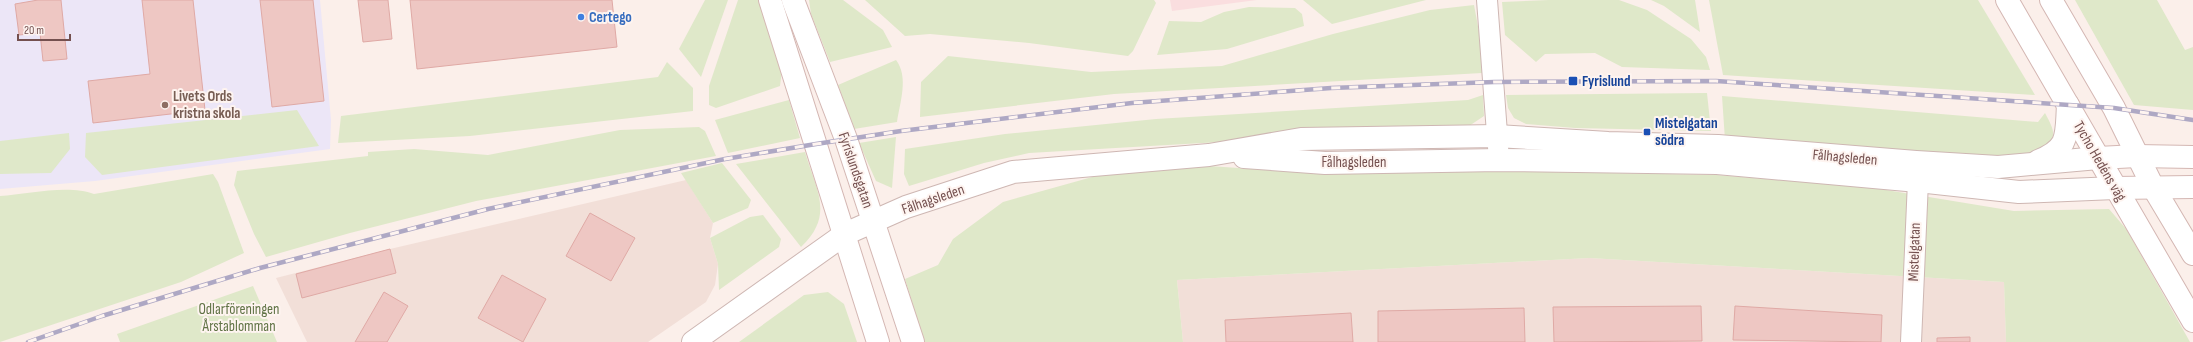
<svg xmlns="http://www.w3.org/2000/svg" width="2193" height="342" font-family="'Sofia Sans Condensed',sans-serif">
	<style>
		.residential { fill: #f2dfd8 }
		.commercial { fill: #fadedf }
		.education { fill: #ece6f7 }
		.green { fill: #dfe8c9 }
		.building { fill: #eec7c3; stroke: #dfa9a5 }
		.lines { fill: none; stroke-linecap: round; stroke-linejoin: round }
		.minor-casing { stroke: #ceb7b3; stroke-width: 22 }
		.tertiary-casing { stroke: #ceb7b3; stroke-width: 24 }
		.secondary-casing { stroke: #d4b7b3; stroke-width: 24 }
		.minor { stroke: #fff; stroke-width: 20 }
		.tertiary { stroke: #fff; stroke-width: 22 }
		.secondary { stroke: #fff; stroke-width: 22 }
		.rail-casing { stroke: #aea8c4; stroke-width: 4.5 }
		.rail { stroke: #fef4f0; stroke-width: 3; stroke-dasharray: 9; stroke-linecap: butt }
		.shop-dot { fill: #3f7fe0; stroke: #fef4f0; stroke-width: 1.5 }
		.transit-dot { fill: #1a4fb4; stroke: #fef4f0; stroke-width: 1.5 }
		.education-dot { fill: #8d6e63; stroke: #fef4f0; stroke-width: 1.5 }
		.labels { text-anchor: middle; stroke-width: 4; stroke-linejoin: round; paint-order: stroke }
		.shop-label { font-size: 15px; font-weight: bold; fill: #366cbe; stroke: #fef4f0; text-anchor: start }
		.transit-label { font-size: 15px; font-weight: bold; fill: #164399; stroke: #fef4f0; text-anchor: start }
		.education-label { font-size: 15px; font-weight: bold; fill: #785e54; stroke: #fef4f0; text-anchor: start }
		.street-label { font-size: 15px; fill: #74504f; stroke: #fef4f0 }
		.park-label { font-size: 15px; fill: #607345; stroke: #fef4f0 }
	</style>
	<rect width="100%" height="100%" fill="#fbefea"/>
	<g class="residential">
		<path d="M686,180L713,223L710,238L718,264L715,285L706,302L648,342H307L276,278L390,249Z"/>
		<path d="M1589,258L2004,282L2006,342H1183L1177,280Z"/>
	</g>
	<path class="commercial" d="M1170,0H1257L1172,11Z"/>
	<path class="education" d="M0,0H320L331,120L330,149L95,181L0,189Z"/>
	<g class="green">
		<path d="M705,0H728L701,77L679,49Z"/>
		<path d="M738,0H761L782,70L780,86L716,108L709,105V86Z"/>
		<path d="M809,0H843L883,30L892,47L830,62L811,14Z"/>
		<path d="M865,0H1154L1156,3L1133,51L1128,56L1029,43L930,34L905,36Z"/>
		<path d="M1303,0H1426L1332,24Z"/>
		<path d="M1549,0H1619L1647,10L1691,39L1706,57L1710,70L1622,67L1595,53L1545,54L1536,62L1505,35L1502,2Z"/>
		<path d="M1651,0H1695L1700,32L1664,6Z"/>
		<path d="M1709,0H1978L2035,95L1723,75Z"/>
		<path d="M2075,0H2157L2185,50L2193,47V110L2134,105Z"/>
		<path d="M1474,5L1480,37L1482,73L1114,94L920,117L921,82L948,56L1091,72L1222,66L1333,34L1430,10Z"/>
		<path d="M1249,7L1295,8L1302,14L1304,26L1227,49L1157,55L1169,21L1201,22L1224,12Z"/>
		<path d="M896,60C909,77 900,102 897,122L854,129L838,85Z"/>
		<path d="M667,62L693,88V111L470,136L338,143L341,116L658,77Z"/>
		<path d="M1707,93L1711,131L1575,128L1526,124L1514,118L1508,108L1506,95Z"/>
		<path d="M1483,95L1484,116L1466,128L1029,153L984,163L909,186L904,174L905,149L1005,134L1156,119L1468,100Z"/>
		<path d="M1722,96L2038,122L2045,113C2055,132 2057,135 2044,153L1983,156L1725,140Z"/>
		<path d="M789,100L800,138L728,153L715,120Z"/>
		<path d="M297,110L319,146L102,175L85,157L86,133Z"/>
		<path d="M699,127L705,131L716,156L476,201L350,233L266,257L254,234L234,185L237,171L368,156V152L414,149L488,155L620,130Z"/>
		<path d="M69,133L70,149L51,173L0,174V141Z"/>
		<path d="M896,137L892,188L876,181L859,143Z"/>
		<path d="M805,152C816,190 835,215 801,247L736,164Z"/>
		<path d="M722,163L751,200L748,208L713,223L681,173Z"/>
		<path d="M1209,166L1325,174L1499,171L1717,175L1874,188L2014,211L2109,209L2127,230L2190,342H2006L2004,282L1589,258L1177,280L1183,342H924L905,279L938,265L953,239L1003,202L1103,174Z"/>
		<path d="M213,174L218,182L244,253L181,282L0,342V196C27,194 69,184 94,194Z"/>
		<path d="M763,215L781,239L779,247L719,290L718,264L710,238L750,217Z"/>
		<path d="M253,286L277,342H120L117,334Z"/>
		<path d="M828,292L844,304L857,342H739L804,295Z"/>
	</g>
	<g class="building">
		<path d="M38,0H61L67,59L43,61L40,33L19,35L15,4Z"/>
		<path d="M142,0H193L205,110L93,123L88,81L150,74Z"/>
		<path d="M260,0H313L324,101L272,107Z"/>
		<path d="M358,0H388L392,39L363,42Z"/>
		<path d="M410,0H612L617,47L417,69Z"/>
		<path d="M590,213L635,238L611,281L566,256Z"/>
		<path d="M390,249L396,273L302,298L296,274Z"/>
		<path d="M502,275L546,299L523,342L478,318Z"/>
		<path d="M384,292L408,306L387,342H355Z"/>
		<path d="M1701,306L1702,341L1554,342L1553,307Z"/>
		<path d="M1735,306L1882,315L1881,342L1733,340Z"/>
		<path d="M1524,308L1525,342H1378V311Z"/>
		<path d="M1351,313L1353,342H1226L1225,320Z"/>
		<path d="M1970,337V342H1937V338Z"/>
	</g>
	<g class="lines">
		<g class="minor-casing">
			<g id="minor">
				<path d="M1487,0L1499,160"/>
				<path d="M1911,342L1918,181L1916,164"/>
			</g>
		</g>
		<g class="tertiary-casing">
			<g id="tertiary">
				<path d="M1244,157L1325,163L1499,160L1717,163L1918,181L2019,192L2115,188"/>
				<path d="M2038,161C2070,148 2066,136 2068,105"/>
				<path d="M693,342L845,234L906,207L1013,172L1209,155L1301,139L1497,136L1608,143L1718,146L1916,162L1998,167L2098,158"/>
			</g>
		</g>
		<g class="secondary-casing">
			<g id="secondary">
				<path d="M770,0L878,342"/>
				<path d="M793,0L846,139L913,342"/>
				<path d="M2007,0L2193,321"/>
				<path d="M2051,0L2114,108L2153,187L2193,254"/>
				<path d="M2098,158L2137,156L2193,157"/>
				<path d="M2115,188L2193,187"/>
			</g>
		</g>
		<use href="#minor" class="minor"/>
		<use href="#tertiary" class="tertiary"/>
		<use href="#secondary" class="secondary"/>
		<g class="rail-casing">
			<path id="rail" d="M28,342L102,316L260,268L488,209L725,159L816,144L901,131L1132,103L1331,88L1494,82L1716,81L2114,108L2193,120"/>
		</g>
		<use href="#rail" class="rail"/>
	</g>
	<circle class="shop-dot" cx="581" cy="17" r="4"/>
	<g class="transit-dot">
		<rect x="1568" y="76" width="10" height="10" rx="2"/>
		<rect x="1643" y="128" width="8" height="8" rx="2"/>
	</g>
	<circle class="education-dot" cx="165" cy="105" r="4"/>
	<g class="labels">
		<g class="shop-label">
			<text x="589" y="22">Certego</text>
		</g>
		<g class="transit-label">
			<text x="1582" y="86">Fyrislund</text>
			<text x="1655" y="128">Mistelgatan<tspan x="1655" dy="17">södra</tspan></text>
		</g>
		<g class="education-label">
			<text x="173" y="101">Livets Ords<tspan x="173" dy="17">kristna skola</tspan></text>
		</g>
		<g class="street-label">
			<text transform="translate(1845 157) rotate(5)" y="5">Fålhagsleden</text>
			<text transform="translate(2100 161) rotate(60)" y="5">Tycho Hedéns väg</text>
			<text x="1354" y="167">Fålhagsleden</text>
			<text transform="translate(856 170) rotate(71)" y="5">Fyrislundsgatan</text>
			<text transform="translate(933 199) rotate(-19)" y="5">Fålhagsleden</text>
			<text transform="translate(1914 252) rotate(-88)" y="5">Mistelgatan</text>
		</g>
		<g class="park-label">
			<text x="239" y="314">Odlarföreningen<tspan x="239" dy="17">Årstablomman</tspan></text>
		</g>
	</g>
	<path d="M18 34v6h52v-6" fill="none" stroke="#74504f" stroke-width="2"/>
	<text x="24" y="34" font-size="12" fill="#74504f" stroke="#fef4f0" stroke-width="3" paint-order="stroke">20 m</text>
</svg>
